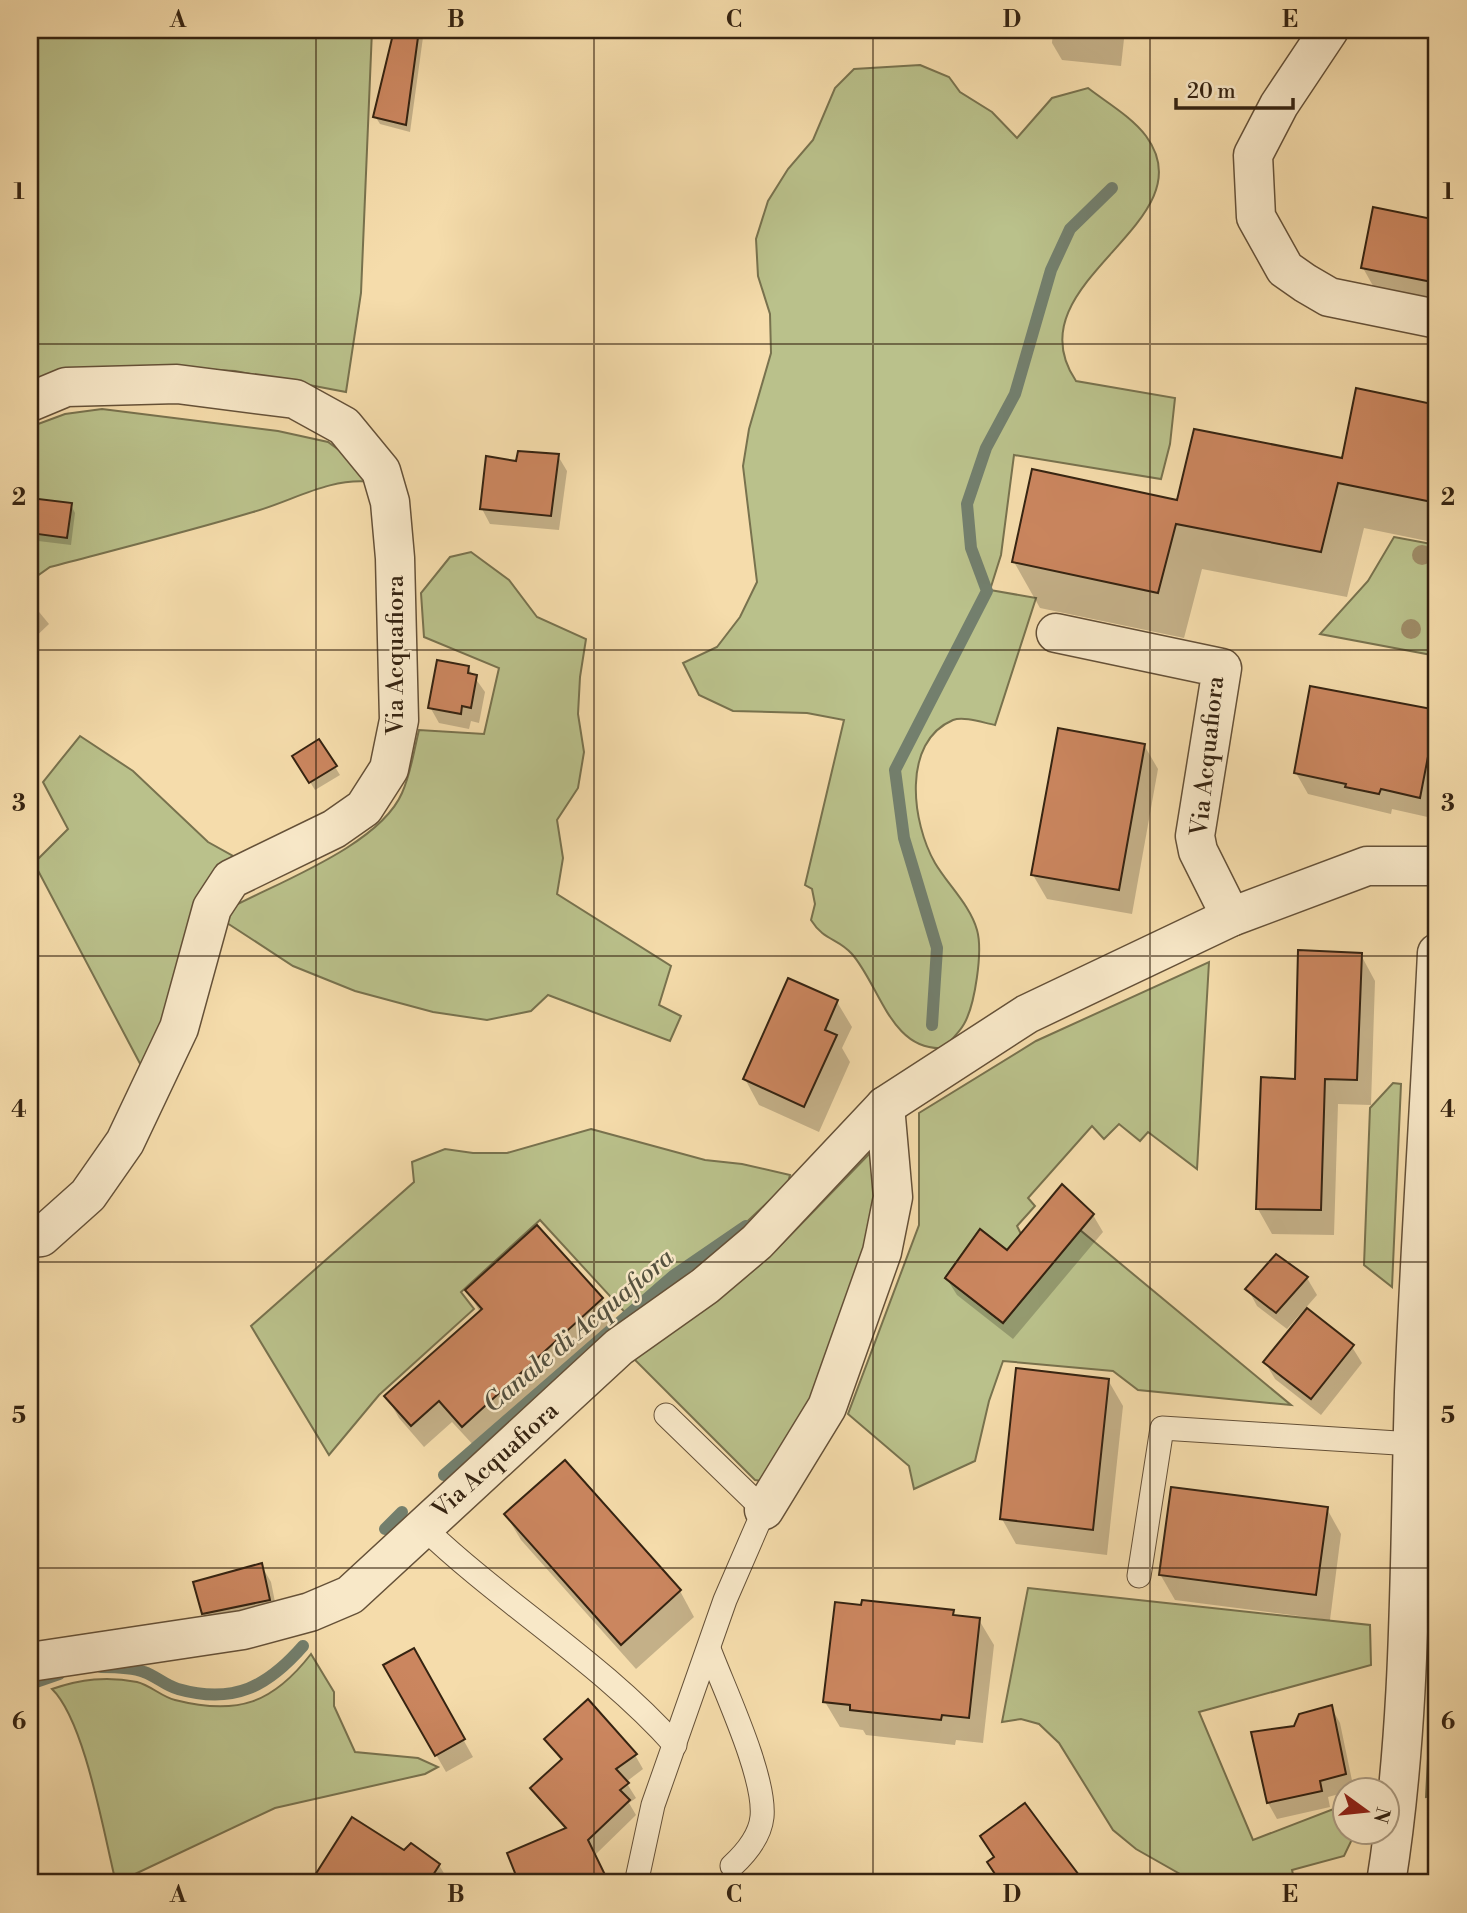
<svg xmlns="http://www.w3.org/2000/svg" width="1467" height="1913" font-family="'Libre Bodoni',serif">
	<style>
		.green { fill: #bac18b; stroke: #78724e; stroke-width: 2 }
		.shadow { fill: #0003 }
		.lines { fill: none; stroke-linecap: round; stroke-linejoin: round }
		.stream { stroke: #737f6d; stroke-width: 12 }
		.building { fill: #cb865f; stroke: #352311; stroke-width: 2 }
		.service-casing { stroke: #655138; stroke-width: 25 }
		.minor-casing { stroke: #655138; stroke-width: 41 }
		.service { stroke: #f8e8c8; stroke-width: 23 }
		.minor { stroke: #f8e8c8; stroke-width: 38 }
		.tree { fill: #9e8c67 }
		.grid { fill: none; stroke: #352311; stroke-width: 2; stroke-opacity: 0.55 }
		.labels { text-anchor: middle; stroke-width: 5; stroke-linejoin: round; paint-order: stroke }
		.street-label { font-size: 24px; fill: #352311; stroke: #f8e8c8 }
		.water-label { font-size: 26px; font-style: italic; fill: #54513f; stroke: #f8e8c8 }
		.neatline { fill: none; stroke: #352311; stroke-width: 2.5 }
		.grid-label { font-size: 23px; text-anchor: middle; font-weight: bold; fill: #352311 }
	</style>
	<rect width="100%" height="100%" fill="#f5dcab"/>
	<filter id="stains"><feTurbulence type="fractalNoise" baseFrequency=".00286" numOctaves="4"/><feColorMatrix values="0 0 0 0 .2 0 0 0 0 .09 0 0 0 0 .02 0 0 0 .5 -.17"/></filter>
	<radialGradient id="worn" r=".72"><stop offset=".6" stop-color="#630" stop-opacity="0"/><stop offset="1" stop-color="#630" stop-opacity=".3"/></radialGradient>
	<g class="green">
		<path d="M92,30H372L361,293L346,392L235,371L142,366L30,383V36Z"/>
		<path d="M920,65L949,77L960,92L992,112L1017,138L1052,98L1088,88C1106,102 1132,117 1146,136C1211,224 1009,282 1076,381L1175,398L1170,444L1161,479L1014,455L1001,555L990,590L1036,598L995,725C984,723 964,716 953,720C901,742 912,823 935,863C948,885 970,905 977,930C983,951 975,1005 964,1024C959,1033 950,1041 944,1048C891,1052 880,986 852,954C838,938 824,941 811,920L815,904L812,889L805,885L844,720L807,713L733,711L699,695L683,663L717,647L740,617L757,582L743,466L749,429L771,353L770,314L758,276L756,239L768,201L788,169L813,140L835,88L854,69Z"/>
		<path d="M102,409L278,431L328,442L361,466L372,482C329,477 293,501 253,512C186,532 118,549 50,567L30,581V427L65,414Z"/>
		<path d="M1394,537L1437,545V656L1320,634L1368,581Z"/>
		<path d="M471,552L509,580L537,617L586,639L580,677L578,714L584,752L578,788L557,820L563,858L557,894L671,966L659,1005L681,1016L670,1041L548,995L531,1011L487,1020L433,1012L355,991L293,966L224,921L234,906C282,881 380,844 402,793C411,773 414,750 419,730L484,734L499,668L424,637L421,593L450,557Z"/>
		<path d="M80,736L133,771L208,842L233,856L222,865L145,1073L34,863L68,829L43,782Z"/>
		<path d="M1209,962L1197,1169L1148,1132L1140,1141L1119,1124L1104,1139L1092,1126L1028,1198L1035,1206L1017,1226L1021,1234L1008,1251L980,1229L945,1278L1003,1323L1080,1230L1291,1405L1138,1390L1113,1371L1003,1361L989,1401L975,1461L914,1489L909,1466L848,1414L919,1225V1113L1036,1041Z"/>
		<path d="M1393,1083L1401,1084L1392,1287L1364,1265L1370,1108Z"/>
		<path d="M591,1129L705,1160L742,1164L790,1175L788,1183L733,1235L631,1319L540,1220L461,1292L474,1309L379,1395L329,1455L251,1326L414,1182L412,1162L445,1149L473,1153H507Z"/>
		<path d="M874,1149L880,1168L857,1291L803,1418L761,1481L755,1480L630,1355L741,1281L776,1250Z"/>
		<path d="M1437,1587V1795L1426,1797Z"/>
		<path d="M1028,1588L1370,1625L1371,1665L1199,1712L1253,1840L1344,1805V1832L1355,1833L1344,1856L1292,1870L1295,1883H1196L1136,1849L1113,1830L1059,1743L1039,1724L1021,1719L1002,1722Z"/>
		<path d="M311,1654L334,1692V1706L355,1752L418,1758L438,1767L425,1774L275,1808L116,1883C104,1835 85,1721 52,1689C81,1679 107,1676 137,1682C150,1685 162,1697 175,1700C238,1716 273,1703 311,1654Z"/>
	</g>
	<g class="shadow">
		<path d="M396,30H424L410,132L380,124L375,116Z"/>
		<path d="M1053,30H1125L1121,66L1062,60L1052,43Z"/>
		<path d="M1437,30V87L1434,81Z"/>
		<path d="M1374,209L1437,221V305L1377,293L1363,268Z"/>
		<path d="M1357,390L1437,407V543L1364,528L1347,597L1202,569L1184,638L1040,608L1014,562L1178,502L1343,460Z"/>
		<path d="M558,456L567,471L559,530L490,524L482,509L518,463Z"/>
		<path d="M30,500L71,505L75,513L71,545L30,540Z"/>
		<path d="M30,601L49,624L30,642Z"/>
		<path d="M468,668L485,692L479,723L471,721L469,729L439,723L430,707Z"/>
		<path d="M1311,688L1437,712V794L1432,818L1392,809L1391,814L1308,794L1296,773Z"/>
		<path d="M319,741L340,775L315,790L294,756Z"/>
		<path d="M1144,745L1158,769L1132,914L1047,899L1033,875Z"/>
		<path d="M1361,955L1375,981L1371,1105L1338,1104L1334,1235L1272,1234L1258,1209L1296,1081Z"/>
		<path d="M837,1002L852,1027L842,1048L850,1062L819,1132L759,1105L745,1079Z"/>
		<path d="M1062,1186L1093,1215L1103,1232L1013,1339L957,1295L947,1279L1007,1253Z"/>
		<path d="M537,1227L602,1299L614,1321L476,1448L452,1422L424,1447L399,1418L387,1397L480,1312L467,1290Z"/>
		<path d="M1307,1278L1317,1295L1287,1329L1257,1306L1248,1289Z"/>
		<path d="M1352,1347L1362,1363L1321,1415L1275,1379L1265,1362Z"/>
		<path d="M1108,1380L1123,1406L1107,1555L1016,1544L1002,1519Z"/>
		<path d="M1327,1509L1341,1534L1330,1620L1175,1600L1160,1574Z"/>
		<path d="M506,1515L680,1591L694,1617L636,1669L521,1540Z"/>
		<path d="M261,1565L271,1582L278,1617L213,1630L203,1613Z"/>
		<path d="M953,1612L956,1617L979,1620L994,1645L983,1743L956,1740L955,1745L866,1735L863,1730L840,1727L825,1702Z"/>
		<path d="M413,1650L473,1757L446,1772L385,1666Z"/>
		<path d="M1331,1707L1340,1723L1354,1790L1328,1797L1330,1807L1277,1819L1268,1803L1253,1734L1295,1728Z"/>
		<path d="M546,1739L635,1755L643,1769L626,1782L636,1798L629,1803L636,1815L595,1855L609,1883H521L513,1864L566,1830L533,1788L562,1762Z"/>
		<path d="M352,1820L404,1852L439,1865L450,1883H312Z"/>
	</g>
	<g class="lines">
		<g class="stream">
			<path d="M932,1025L937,948L904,838L895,770L987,591L971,548L967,504L986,448L1015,394L1051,270L1070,229L1112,188"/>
			<path d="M444,1475L673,1276L746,1226"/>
			<path d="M385,1529L402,1512"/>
			<path d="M101,1667C114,1667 132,1667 144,1672C156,1676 166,1686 178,1689C234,1705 268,1686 303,1646"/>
			<path d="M30,1684L59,1674"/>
		</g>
	</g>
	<g class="building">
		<path d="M394,30H419L406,125L373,117Z"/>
		<path d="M1373,207L1437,220V283L1361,268Z"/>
		<path d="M1356,388L1437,405V503L1338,483L1321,552L1176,524L1158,593L1012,562L1032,469L1177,500L1194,429L1342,458Z"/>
		<path d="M518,451L559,454L551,516L480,509L486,456L516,461Z"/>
		<path d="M30,498L72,503L67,538L30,533Z"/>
		<path d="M437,660L469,666L468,673L477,675L471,708L462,706L461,714L428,708Z"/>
		<path d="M1310,686L1437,710L1420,798L1381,789L1379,794L1345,787L1346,784L1294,773Z"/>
		<path d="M1058,728L1145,744L1119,890L1031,875Z"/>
		<path d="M319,739L337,766L309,783L292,756Z"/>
		<path d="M1298,950L1362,953L1357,1080L1325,1079L1321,1210L1256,1209L1261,1077L1295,1079Z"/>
		<path d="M788,978L838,1000L825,1030L837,1035L804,1107L743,1079Z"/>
		<path d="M1062,1184L1094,1214L1003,1323L945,1278L980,1229L1007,1250Z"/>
		<path d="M537,1225L603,1298L462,1427L439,1401L411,1426L384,1396L482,1309L465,1290Z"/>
		<path d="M1276,1254L1308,1277L1276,1313L1245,1289Z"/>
		<path d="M1307,1308L1354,1345L1311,1399L1263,1362Z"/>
		<path d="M1016,1368L1109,1379L1093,1530L1000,1519Z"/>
		<path d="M565,1460L681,1590L621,1645L504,1514Z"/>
		<path d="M1171,1487L1328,1507L1316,1595L1159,1575Z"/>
		<path d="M262,1563L270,1600L202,1614L193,1582Z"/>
		<path d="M862,1600L954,1610L953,1615L980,1618L969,1718L942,1715L941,1720L850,1710V1705L823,1702L835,1602L861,1605Z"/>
		<path d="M414,1648L465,1739L435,1756L383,1665Z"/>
		<path d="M588,1699L637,1754L616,1769L629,1783L620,1790L630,1800L588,1840L609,1883H519L507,1853L566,1828L530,1788L562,1759L544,1739Z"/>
		<path d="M1332,1705L1346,1774L1320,1781L1322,1791L1267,1803L1251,1732L1294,1726L1299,1714Z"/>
		<path d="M1025,1803L1054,1842L1085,1883H1001L987,1862L994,1857L980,1836Z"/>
		<path d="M352,1817L404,1850L411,1843L440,1864L428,1883H310Z"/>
	</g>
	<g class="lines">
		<g class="service-casing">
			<g id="service">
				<path d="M422,1526C503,1604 601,1662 675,1745"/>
				<path d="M1139,1576L1162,1428L1413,1444"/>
				<path d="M709,1649C724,1689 766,1777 762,1817C760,1836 745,1854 732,1866"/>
				<path d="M637,1879L653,1805L725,1600L764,1510L666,1415"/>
			</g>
		</g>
		<g class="minor-casing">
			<g id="minor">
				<path d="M1329,30L1279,105L1253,155L1256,217L1285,269L1305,283L1329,297L1437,319"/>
				<path d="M30,402L66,387L177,384L295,399L344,426L381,471L390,502L395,558L399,720L389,769L364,808L334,829L231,879L212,908L179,1028L125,1142L88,1195L41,1237L30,1238"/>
				<path d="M1056,633L1222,668L1195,836L1198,851L1231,917"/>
				<path d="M764,1510L827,1407L882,1252L893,1197L885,1106"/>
				<path d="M30,1662L243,1630L310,1612L350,1595L619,1347L705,1286L757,1242L885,1106L1027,1014L1231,917L1367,866H1437"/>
				<path d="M1386,1883C1412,1721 1409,1556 1414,1392C1420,1246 1430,1099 1437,953"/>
			</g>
		</g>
		<use href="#service" class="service"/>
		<use href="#minor" class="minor"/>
	</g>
	<g class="tree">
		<circle cx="1422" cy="555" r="10"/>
		<circle cx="1411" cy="629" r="10"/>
	</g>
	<path class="grid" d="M316,30V1883M594,30V1883M873,30V1883M1150,30V1883M30,344H1437M30,650H1437M30,956H1437M30,1262H1437M30,1568H1437"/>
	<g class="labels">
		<g class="street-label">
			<text transform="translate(395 655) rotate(-90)" y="8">Via Acquafiora</text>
			<text transform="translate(1207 756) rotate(-84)" y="8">Via Acquafiora</text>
			<text transform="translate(495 1460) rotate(-42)" y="8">Via Acquafiora</text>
		</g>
		<g class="water-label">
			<text transform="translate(578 1330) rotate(-40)" y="9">Canale di Acquafiora</text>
		</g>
	</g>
	<rect width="1467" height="1913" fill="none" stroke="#f5dcab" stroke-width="77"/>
	<g transform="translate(1366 1811) rotate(105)"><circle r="33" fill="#f8e8c8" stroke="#aa997f" stroke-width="2"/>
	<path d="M0-5L12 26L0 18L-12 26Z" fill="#8f2418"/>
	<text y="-10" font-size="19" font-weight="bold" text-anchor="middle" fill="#352311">N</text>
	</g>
	<path d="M1176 98v10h117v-10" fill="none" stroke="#352311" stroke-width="3.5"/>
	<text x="1187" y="98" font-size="21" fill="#352311" stroke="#f8e8c8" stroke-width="5" paint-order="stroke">20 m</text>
	<rect x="38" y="38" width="1390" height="1836" class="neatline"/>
	<g class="grid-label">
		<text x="178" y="27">A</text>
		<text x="456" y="27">B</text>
		<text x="734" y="27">C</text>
		<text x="1012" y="27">D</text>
		<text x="1290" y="27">E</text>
		<text x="19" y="199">1</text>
		<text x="1448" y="199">1</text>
		<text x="19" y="505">2</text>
		<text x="1448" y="505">2</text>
		<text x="19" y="811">3</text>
		<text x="1448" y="811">3</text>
		<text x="19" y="1117">4</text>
		<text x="1448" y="1117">4</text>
		<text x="19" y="1423">5</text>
		<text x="1448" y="1423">5</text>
		<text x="19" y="1729">6</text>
		<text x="1448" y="1729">6</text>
		<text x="178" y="1902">A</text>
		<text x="456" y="1902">B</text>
		<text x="734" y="1902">C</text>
		<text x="1012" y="1902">D</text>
		<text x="1290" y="1902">E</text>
	</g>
	<rect width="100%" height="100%" filter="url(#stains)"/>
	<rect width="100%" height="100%" fill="url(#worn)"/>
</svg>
